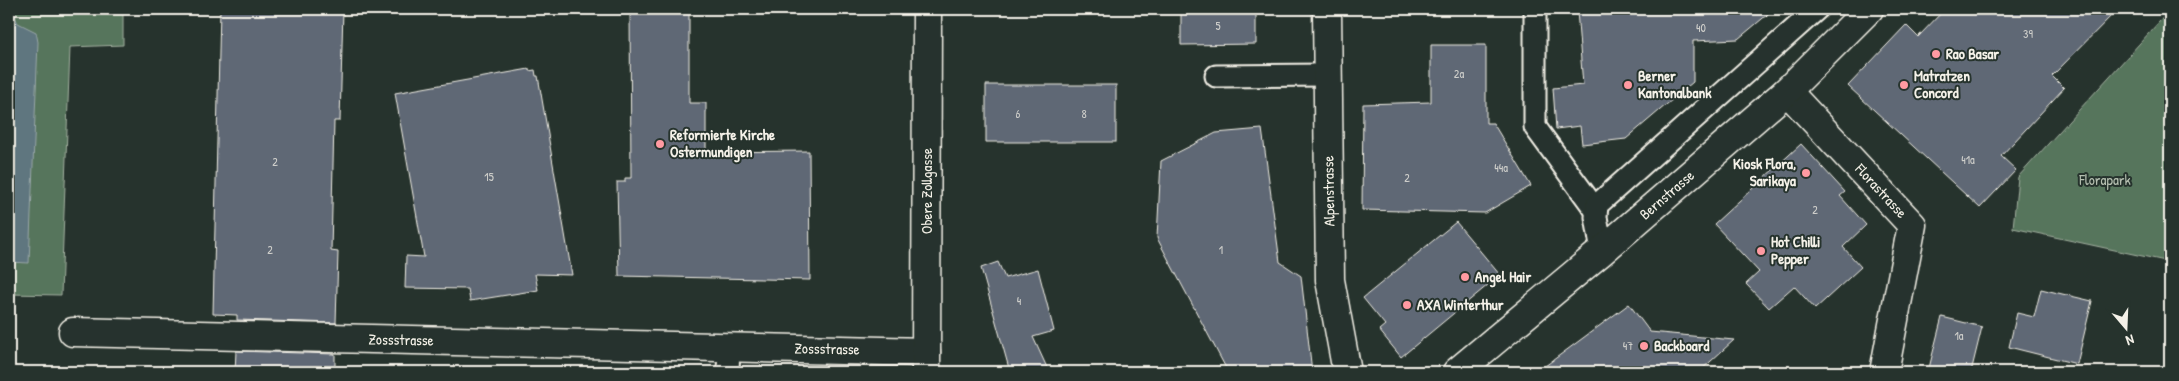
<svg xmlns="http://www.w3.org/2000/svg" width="2179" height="381" font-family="'Patrick Hand',sans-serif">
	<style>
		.green { fill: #56745c; stroke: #a5b2a2 }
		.water { fill: #5e767f; stroke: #9aa7a9 }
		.building { fill: #5f6875; stroke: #f4f1e8 }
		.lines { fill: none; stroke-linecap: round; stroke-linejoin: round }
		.service-casing { stroke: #f4f1e8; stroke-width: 25 }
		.minor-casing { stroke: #f4f1e8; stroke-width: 31 }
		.tertiary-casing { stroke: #f4f1e8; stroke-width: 31 }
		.secondary-casing { stroke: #f4f1e8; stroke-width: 31 }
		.service { stroke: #26332d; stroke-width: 21 }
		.minor { stroke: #26332d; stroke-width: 28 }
		.tertiary { stroke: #26332d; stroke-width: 28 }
		.secondary { stroke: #26332d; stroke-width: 28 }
		.poi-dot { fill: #ff9aa2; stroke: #26332d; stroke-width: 2 }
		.labels { text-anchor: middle; stroke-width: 4; stroke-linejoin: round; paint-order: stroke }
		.number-label { font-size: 12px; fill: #cfcfcb }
		.poi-label { font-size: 15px; font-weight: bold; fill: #f4f1e8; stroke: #26332d; text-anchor: start }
		.park-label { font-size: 15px; fill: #b5bfb0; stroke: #26332d }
		.street-label { font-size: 15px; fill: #f4f1e8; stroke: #26332d }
	</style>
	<rect width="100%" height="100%" fill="#26332d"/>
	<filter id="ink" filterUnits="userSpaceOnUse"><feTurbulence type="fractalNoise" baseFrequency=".02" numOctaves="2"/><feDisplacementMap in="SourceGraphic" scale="10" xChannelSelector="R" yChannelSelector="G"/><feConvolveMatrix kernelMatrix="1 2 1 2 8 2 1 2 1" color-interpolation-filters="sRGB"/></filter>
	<g filter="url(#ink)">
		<g class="green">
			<path d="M9,9H123V45L70,47L61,295L9,294Z"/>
			<path d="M2170,10V262L2013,228L2018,177Z"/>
		</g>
		<path class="water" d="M9,9H11L18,23L36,32L38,42L29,263L9,262Z"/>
		<g class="building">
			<path d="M220,9H343L340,121H334L331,251L338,252L336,323L237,320V315L213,314Z"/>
			<path d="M630,9H689V103H706V152L809,151L810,280L619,276L617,182H625V178H631Z"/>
			<path d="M1181,9H1256V44L1181,45Z"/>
			<path d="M1606,9H1774L1738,39L1693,41V82L1626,139L1582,144L1580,126L1556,129L1553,88L1583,85L1577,11Z"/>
			<path d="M1945,9H2118L2052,76L2064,88L2001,156L2016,170L1980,208L1848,86L1906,25L1918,37Z"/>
			<path d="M1431,45H1486V123H1493L1531,186L1485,213L1362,210L1363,104L1431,102Z"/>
			<path d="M529,69V71L535,70L536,76H538L572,275L535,274L538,290L470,301L468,289L405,288L406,256L424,257L395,93Z"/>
			<rect x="986" y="85" width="130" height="57"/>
			<path d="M1262,129L1280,262L1301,276L1312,372H1228L1157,238L1161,161L1216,133Z"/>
			<path d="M1801,144L1845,192L1840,196L1866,225L1843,247L1861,267L1815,309L1794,286L1769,308L1746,284L1759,272L1714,224Z"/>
			<path d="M1456,222L1500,275L1401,357L1379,330L1385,325L1363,298Z"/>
			<path d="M998,262L1005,278L1038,269L1054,331L1033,337L1049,372H1010L981,268Z"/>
			<path d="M2041,289L2092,301L2077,364L2009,347L2017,313L2034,317Z"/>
			<path d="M1629,304L1650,332L1734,340L1699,372H1537Z"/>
			<path d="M1942,317L1982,327L1971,372H1928Z"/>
			<path d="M236,351L335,354V372H235Z"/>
		</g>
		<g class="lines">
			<g class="service-casing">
				<g id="service">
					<path d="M1535,9V127L1595,209"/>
					<path d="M1216,76L1328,75"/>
					<path d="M1602,251L1596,217L1597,205L1817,9"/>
					<path d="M728,372L729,347"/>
				</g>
			</g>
			<g class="minor-casing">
				<g id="minor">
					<path d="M1327,9L1330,280L1347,372"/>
					<path d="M1787,91L1912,225L1884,372"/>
					<path d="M73,332L926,352"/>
				</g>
			</g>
			<g class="tertiary-casing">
				<path id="tertiary" d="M926,372L927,9"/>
			</g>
			<g class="secondary-casing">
				<path id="secondary" d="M1457,372L1602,251L1787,91L1869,9"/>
			</g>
			<use href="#service" class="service"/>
			<use href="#minor" class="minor"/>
			<use href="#tertiary" class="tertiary"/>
			<use href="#secondary" class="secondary"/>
		</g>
	</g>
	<g class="poi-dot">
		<circle cx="1936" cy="54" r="5"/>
		<circle cx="1628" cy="85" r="5"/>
		<circle cx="1904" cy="85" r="5"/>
		<circle cx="660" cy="144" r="5"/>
		<circle cx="1806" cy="173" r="5"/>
		<circle cx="1761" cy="251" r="5"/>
		<circle cx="1465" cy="277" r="5"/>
		<circle cx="1407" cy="305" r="5"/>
		<circle cx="1644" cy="346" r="5"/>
	</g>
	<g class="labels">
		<g class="number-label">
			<text x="1218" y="30">5</text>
			<text x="1701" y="32">40</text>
			<text x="2028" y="38">39</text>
			<text x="1459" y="78">2a</text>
			<text x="1018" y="118">6</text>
			<text x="1084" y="118">8</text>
			<text x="1968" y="164">41a</text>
			<text x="275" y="166">2</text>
			<text x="1501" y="172">44a</text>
			<text x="489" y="181">15</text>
			<text x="1407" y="182">2</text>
			<text x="1815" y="214">2</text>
			<text x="270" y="254">2</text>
			<text x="1221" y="254">1</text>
			<text x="1019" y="305">4</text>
			<text x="1959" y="340">1a</text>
			<text x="1628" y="350">47</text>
		</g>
		<g class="poi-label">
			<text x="1946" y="59">Rao Basar</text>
			<text x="1638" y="81">Berner<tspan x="1638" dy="17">Kantonalbank</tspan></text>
			<text x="1914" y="81">Matratzen<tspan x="1914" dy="17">Concord</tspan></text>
			<text x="670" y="140">Reformierte Kirche<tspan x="670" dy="17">Ostermundigen</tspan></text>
			<text x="1796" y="169" text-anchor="end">Kiosk Flora,<tspan x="1796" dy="17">Sarikaya</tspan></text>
			<text x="1771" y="247">Hot Chilli<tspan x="1771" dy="17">Pepper</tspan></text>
			<text x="1475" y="282">Angel Hair</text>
			<text x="1417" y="310">AXA Winterthur</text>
			<text x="1654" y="351">Backboard</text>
		</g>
		<g class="park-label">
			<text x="2105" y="185">Florapark</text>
		</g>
		<g class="street-label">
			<text transform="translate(927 191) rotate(-90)" y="5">Obere Zollgasse</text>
			<text transform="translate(1329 191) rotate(-91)" y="5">Alpenstrasse</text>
			<text transform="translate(1881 191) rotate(47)" y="5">Florastrasse</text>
			<text transform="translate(1667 195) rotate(-41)" y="5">Bernstrasse</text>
			<text transform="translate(401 340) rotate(1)" y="5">Zossstrasse</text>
			<text transform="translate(827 349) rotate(1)" y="5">Zossstrasse</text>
		</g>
	</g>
	<rect width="2179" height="381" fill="none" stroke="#26332d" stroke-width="30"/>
	<rect x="15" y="15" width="2149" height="351" fill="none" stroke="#f4f1e8" stroke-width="2" filter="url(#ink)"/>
	<g transform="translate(2126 328) rotate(161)" stroke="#26332d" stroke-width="4" paint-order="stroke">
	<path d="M0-4L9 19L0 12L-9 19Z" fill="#f4f1e8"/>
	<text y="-8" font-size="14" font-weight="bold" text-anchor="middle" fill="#f4f1e8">N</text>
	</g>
</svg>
